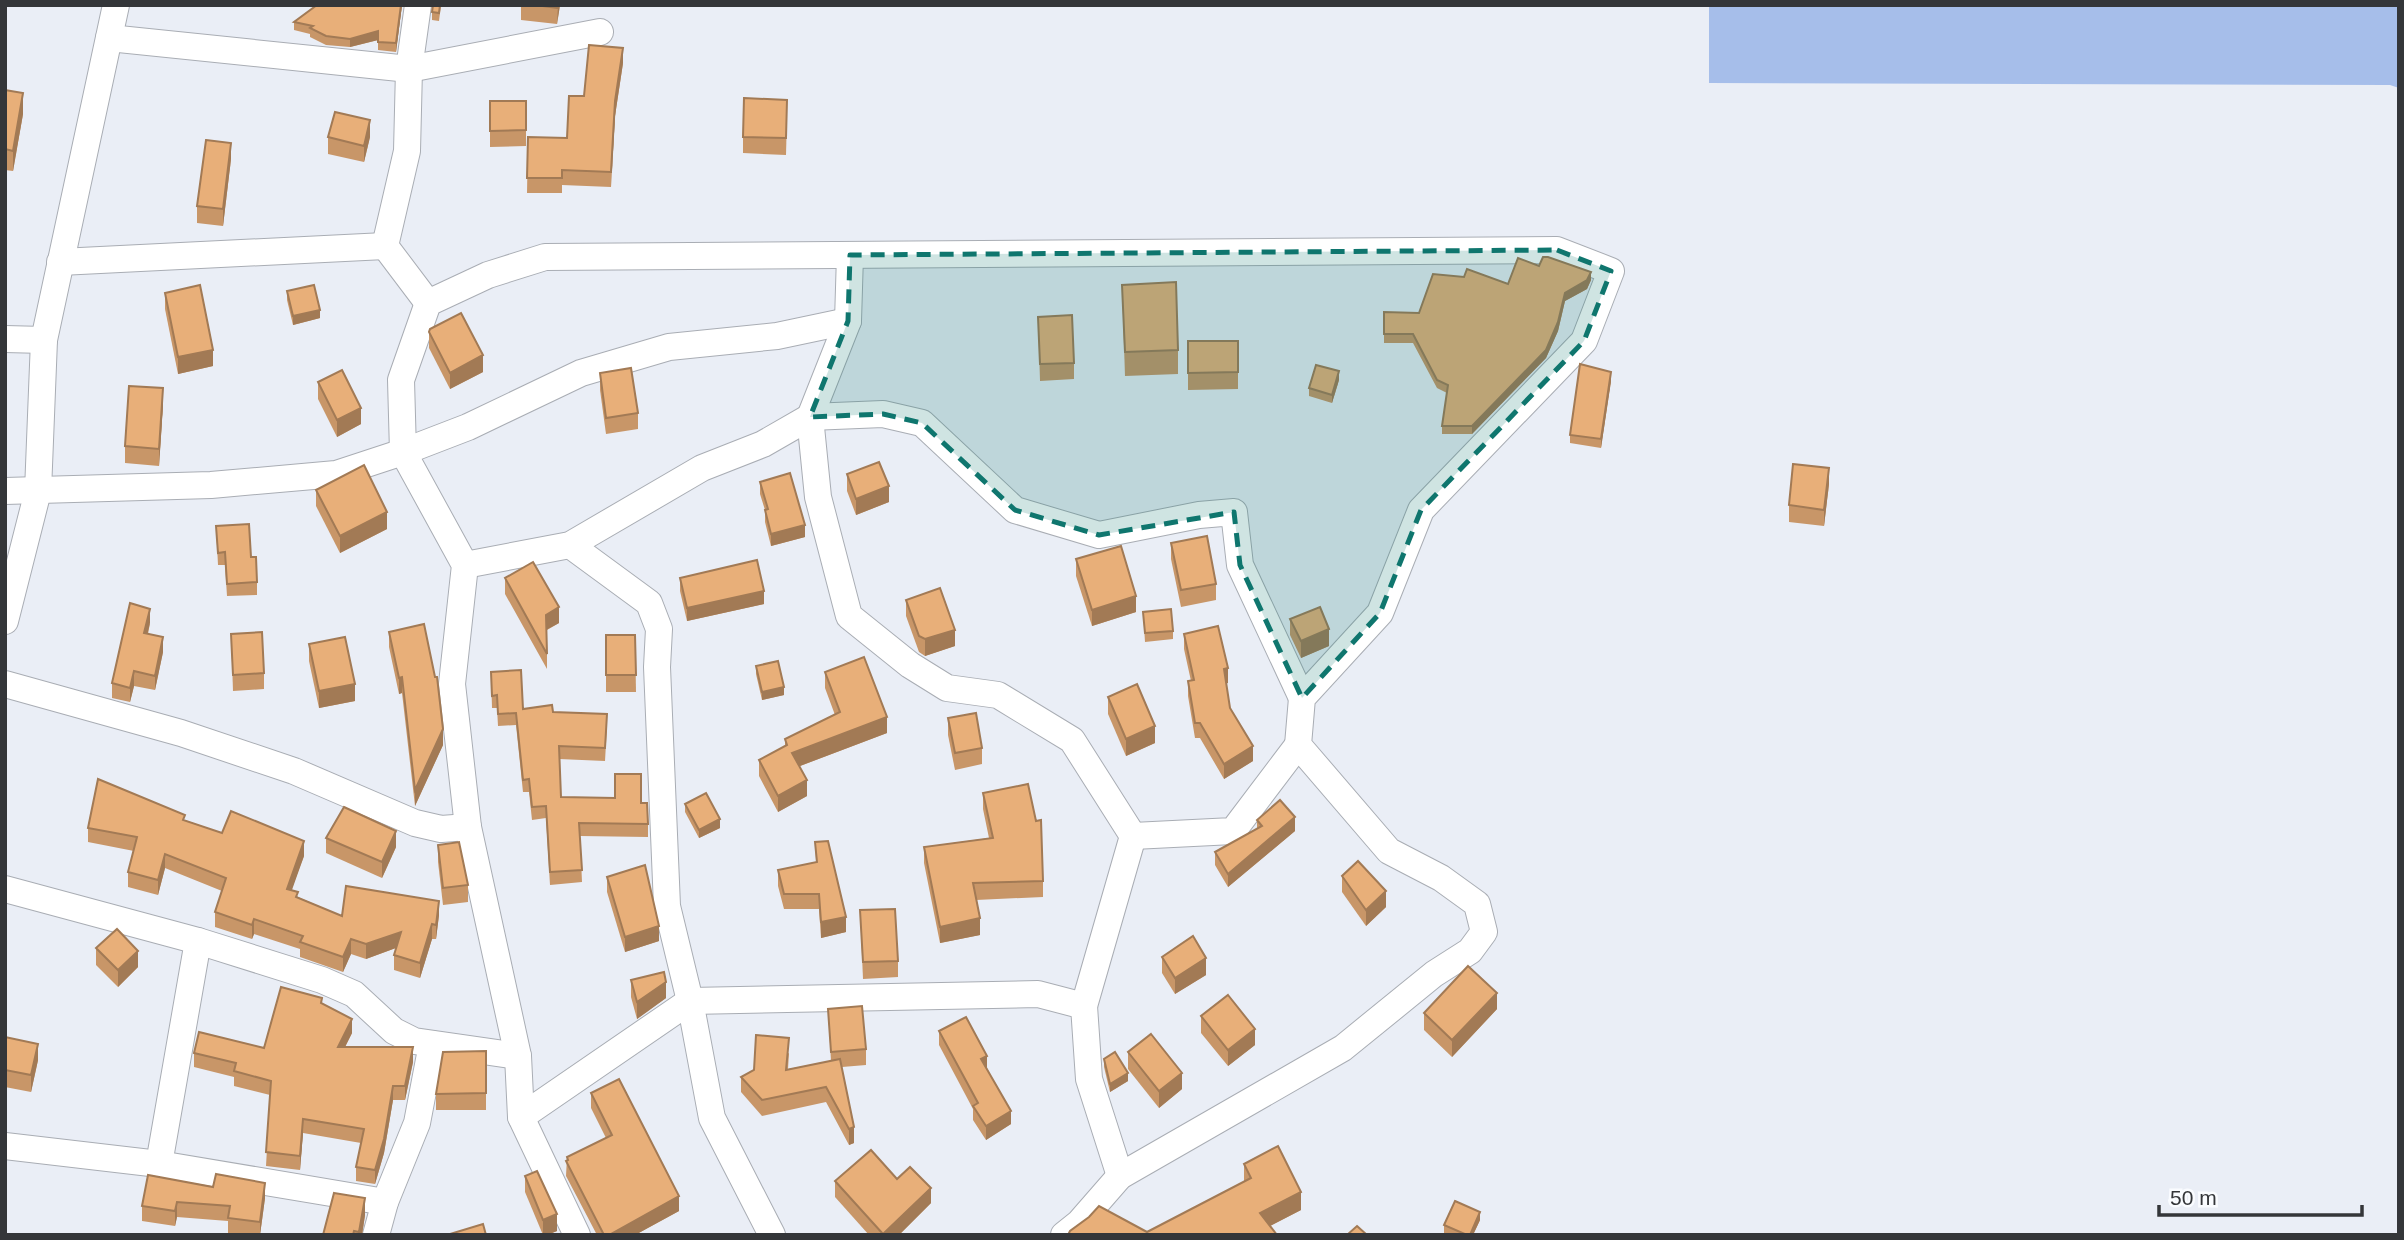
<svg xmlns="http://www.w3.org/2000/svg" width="2404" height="1240" font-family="Helvetica,sans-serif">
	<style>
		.green { fill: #a6beea }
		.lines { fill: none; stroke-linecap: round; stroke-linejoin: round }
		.minor-casing { stroke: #a9adb4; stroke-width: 28 }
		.minor { stroke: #fff; stroke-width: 26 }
		.wall { fill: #c89668 }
		.shaded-wall { fill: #a27a55 }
		.building { fill: #e8af79; stroke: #a27a55; stroke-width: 2 }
		.marked { fill: #0f766e; fill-opacity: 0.2; stroke: #0f766e; stroke-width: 5; stroke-dasharray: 14 9; stroke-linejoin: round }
	</style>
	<rect width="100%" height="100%" fill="#eaeef6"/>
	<path class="green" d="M1709,5H2399V88L2390,85L1709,83Z"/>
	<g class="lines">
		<g class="minor-casing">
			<g id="minor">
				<path d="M418,5L409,69L407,151L385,246L428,303"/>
				<path d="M109,38L409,69L600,32"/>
				<path d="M850,255L848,321L810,417L818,497L849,616L910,665L947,688L998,695L1072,740L1133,836L1084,1006"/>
				<path d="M60,262L385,246"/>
				<path d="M5,339L44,340"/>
				<path d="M5,491L211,485L336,474L403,452L468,427L581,373L669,347L777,336L848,321"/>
				<path d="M570,545L649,603L659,629L657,667L667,906L690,1001L712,1118L772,1235"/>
				<path d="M465,565L570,545L702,468L763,444L810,417L883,414L922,423L1015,510L1099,535L1199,515L1234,512L1240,565L1302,698"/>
				<path d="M5,621L38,491L44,340L116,5"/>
				<path d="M5,684L181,733L294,771L415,823L441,829L468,827"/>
				<path d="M1133,836L1233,831L1298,745"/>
				<path d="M5,889L198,941L322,980L354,994L394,1031L414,1041L518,1056"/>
				<path d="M521,1117L690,1001L1038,994L1084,1006L1089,1079L1120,1176"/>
				<path d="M5,1146L159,1164L385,1202"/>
				<path d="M159,1164L198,941"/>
				<path d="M376,1235L385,1202L417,1123L432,1044"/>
				<path d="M577,1235L521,1117L518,1056L468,827L452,684L465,565L403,452L401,380L428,303L488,275L545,257L1557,250L1611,271L1584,341L1421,510L1380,613L1302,698L1298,745L1389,851L1441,878L1477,904L1484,932L1470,951L1434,974L1343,1048L1120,1176L1079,1223L1064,1235"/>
			</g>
		</g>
		<use href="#minor" class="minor"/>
	</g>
	<g class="wall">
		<path d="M317,5H402L396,52L378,50V40L350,47L326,45L310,37V34L294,30V22Z"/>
		<path d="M441,5L439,21L432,20V12Z"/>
		<path d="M521,5H560L557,24L521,20Z"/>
		<path d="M623,63L615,116L611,187L562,185V193H527L528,137L567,138L584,96Z"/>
		<path d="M5,90L23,114L13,171L5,170Z"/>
		<path d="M490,101H526V146L490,147Z"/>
		<path d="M787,116L786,155L743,153V137Z"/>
		<path d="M328,137H370L364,162L328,154Z"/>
		<path d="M231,159L223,226L197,223V206Z"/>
		<path d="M1539,266L1591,280L1587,289L1565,301L1558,331L1546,358L1472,434H1442V426L1447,393L1437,388L1413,343H1384V312L1419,313L1508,284Z"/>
		<path d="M1122,285L1178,350V374L1125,376Z"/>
		<path d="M287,291L320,318L293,325L287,300Z"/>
		<path d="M165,293L213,366L178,374L165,309Z"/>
		<path d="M1038,317L1074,363V379L1040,381Z"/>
		<path d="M429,332L483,372L450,389L429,348Z"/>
		<path d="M1188,341H1238V389L1188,390Z"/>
		<path d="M600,373L638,413V429L606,434L600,390Z"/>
		<path d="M1339,380L1332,403L1309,396V388Z"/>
		<path d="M1611,381L1601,448L1570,443V435Z"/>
		<path d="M318,382L361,424L337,437L318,399Z"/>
		<path d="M163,405L159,466L125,463V446Z"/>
		<path d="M847,474L889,502L856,515L847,491Z"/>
		<path d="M760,482L805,537L771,546L765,522V510L760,494Z"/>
		<path d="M1829,484L1824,526L1789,522V505Z"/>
		<path d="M316,490L387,529L340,553L316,506Z"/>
		<path d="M216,526L251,557L257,582V595L227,596L225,565H218Z"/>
		<path d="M1171,543L1216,584V600L1181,607L1171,559Z"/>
		<path d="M1076,559L1136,612L1092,626L1076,576Z"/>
		<path d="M505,578L559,623L547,630V669L505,594Z"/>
		<path d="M680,578L764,604L687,621L680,591Z"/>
		<path d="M906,600L955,646L925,656L919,652L906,616Z"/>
		<path d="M1143,612L1173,631V639L1145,642Z"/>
		<path d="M1290,619L1329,646L1301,658L1290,635Z"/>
		<path d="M150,623L148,634L163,652L155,690L134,686L130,702L112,698V683Z"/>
		<path d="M389,632L443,745L415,806L402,693L399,694L389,647Z"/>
		<path d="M231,634L264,673V689L233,691Z"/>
		<path d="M1184,634L1228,683H1226L1230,708L1253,761L1224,779L1200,738H1195L1188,696V681H1191L1184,649Z"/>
		<path d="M606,635H635L636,692H606Z"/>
		<path d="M309,644L355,701L319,708L309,661Z"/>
		<path d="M756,666L784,695L762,700L756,674Z"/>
		<path d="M491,672L523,709L553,712L607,726L605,761L559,759L561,797L641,803L648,824V837L580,836L582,882L550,885L546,818L532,820L529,792H523L516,725L498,726L497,708H492Z"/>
		<path d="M825,672L887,733L800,766L807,796L778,812L759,776V760L785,746V739L835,715L825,688Z"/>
		<path d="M1108,697L1155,743L1126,756L1108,714Z"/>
		<path d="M948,718L982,748V764L955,770L948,735Z"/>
		<path d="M983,793L1043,881V897L976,900L980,935L940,943L924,863V847L989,838L983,809Z"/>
		<path d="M685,804L720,828L699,838L685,812Z"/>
		<path d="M185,820L222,833L304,856L291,890L298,897L342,916L439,915L436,939H432L420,978L394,970V955L396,948L366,959L351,954L343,972L300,957V949L254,934L252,939L215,927V912L222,891L165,868L158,895L128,887V872L134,851L88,842V828Z"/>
		<path d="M1257,820L1295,831L1228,887L1215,865V852L1257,829Z"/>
		<path d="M326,838L396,847L382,878L326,853Z"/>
		<path d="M815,842L846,932L821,938L819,909H784L778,886V870L816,862Z"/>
		<path d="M438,845L468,885V902L443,905L438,862Z"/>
		<path d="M1342,876L1386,907L1366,926L1342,892Z"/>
		<path d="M607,877L659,941L625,952L607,892Z"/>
		<path d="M860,910L898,961V977L863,979Z"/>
		<path d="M96,948L138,967L118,987L96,965Z"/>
		<path d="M1162,957L1206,975L1175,994L1162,973Z"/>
		<path d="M631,980L666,998L637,1019L631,997Z"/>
		<path d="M322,1004L352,1033L345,1047L413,1062L405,1100H393L384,1153L375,1184L356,1181V1167L361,1143L303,1133L300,1170L266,1166L270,1095L234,1086V1077L194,1067V1053L264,1048Z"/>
		<path d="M828,1009L866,1049V1065L842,1067L854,1143L849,1145L826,1102L762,1116L741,1092V1077L789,1053L788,1069L831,1061Z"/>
		<path d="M1497,1009L1452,1057L1424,1030V1013Z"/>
		<path d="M1201,1016L1255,1045L1228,1066L1201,1033Z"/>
		<path d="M939,1031L987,1068L1011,1124L986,1140L973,1120V1109L939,1045Z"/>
		<path d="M5,1037L38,1060L31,1092L5,1087Z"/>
		<path d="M486,1051V1110H436V1094Z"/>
		<path d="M1128,1052L1182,1089L1159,1108L1128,1069Z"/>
		<path d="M1104,1059L1128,1081L1110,1092L1104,1067Z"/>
		<path d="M591,1093L679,1211L635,1235H597L566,1176L567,1157L606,1138L591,1108Z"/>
		<path d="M1244,1164L1301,1210L1270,1226L1147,1232L1244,1182Z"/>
		<path d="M148,1175L265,1198L260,1235H239L228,1233V1221L177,1217L175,1226L142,1221V1206Z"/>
		<path d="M525,1176L557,1231L547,1235H543L525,1192Z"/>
		<path d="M897,1179L931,1203L899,1235H869L835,1197V1181Z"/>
		<path d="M365,1215L362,1235H323Z"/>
		<path d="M1480,1220L1473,1235H1447L1444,1233V1225Z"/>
	</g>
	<g class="shaded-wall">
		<path d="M401,5H402L396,52V43Z"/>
		<path d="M558,5H560L557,24Z"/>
		<path d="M378,31V40L350,47V39Z"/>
		<path d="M623,48V63L615,116L611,187L615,101Z"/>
		<path d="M23,93V114L13,171V151Z"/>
		<path d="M370,120V137L364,162V146Z"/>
		<path d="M231,143V159L223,226V209Z"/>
		<path d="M1591,272V280L1587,289L1565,301L1558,331L1546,358L1472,434V426L1565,293Z"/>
		<path d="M320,310V318L293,325V316Z"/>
		<path d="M213,350V366L178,374V357Z"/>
		<path d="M483,355V372L450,389V373Z"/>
		<path d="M1339,371V380L1332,403V395Z"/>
		<path d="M1611,372V381L1601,448V439Z"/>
		<path d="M163,388V405L159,466V449Z"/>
		<path d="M361,408V424L337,437V420Z"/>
		<path d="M1829,468V484L1824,526V510Z"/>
		<path d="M889,486V502L856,515V499Z"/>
		<path d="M387,512V529L340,553V536Z"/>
		<path d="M805,525V537L771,546V534Z"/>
		<path d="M764,591V604L687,621V608Z"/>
		<path d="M1136,596V612L1092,626V610Z"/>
		<path d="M559,607V623L546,630V615Z"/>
		<path d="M150,609V623L144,648V633Z"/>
		<path d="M1329,629V646L1301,658V641Z"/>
		<path d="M955,630V646L925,656V639Z"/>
		<path d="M163,637V652L155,690V676Z"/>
		<path d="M1228,668V683L1224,684V669Z"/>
		<path d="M134,671V686L130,702V688Z"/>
		<path d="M402,677V693L399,694V678Z"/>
		<path d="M355,684V701L319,708V691Z"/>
		<path d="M784,687V695L762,700V692Z"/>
		<path d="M887,717V733L792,769V753Z"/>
		<path d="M1155,726V743L1126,756V739Z"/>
		<path d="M443,729V745L415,806V790Z"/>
		<path d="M1253,746V761L1224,779V764Z"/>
		<path d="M807,780V796L778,812V796Z"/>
		<path d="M1295,817V831L1228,887V874Z"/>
		<path d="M720,819V828L699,838V830Z"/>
		<path d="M396,831V847L382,878V862Z"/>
		<path d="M304,841V856L287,904V889Z"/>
		<path d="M165,854V868L158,895V880Z"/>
		<path d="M1386,891V907L1366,926V910Z"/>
		<path d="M439,901V915L436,939V925Z"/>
		<path d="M846,917V932L821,938V922Z"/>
		<path d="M980,918V935L940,943V927Z"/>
		<path d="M254,919V934L252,939V925Z"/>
		<path d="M432,924V939L420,978V963Z"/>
		<path d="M659,926V941L625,952V937Z"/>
		<path d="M401,932V946L366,959V944Z"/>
		<path d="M351,939V954L343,972V957Z"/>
		<path d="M138,951V967L118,987V970Z"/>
		<path d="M1206,958V975L1175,994V978Z"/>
		<path d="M666,982V998L637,1019V1002Z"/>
		<path d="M1497,993V1009L1452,1057V1040Z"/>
		<path d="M352,1019V1033L338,1061V1047Z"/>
		<path d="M1255,1029V1045L1228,1066V1050Z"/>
		<path d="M38,1044V1060L31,1092V1075Z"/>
		<path d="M413,1047V1062L405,1100V1086Z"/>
		<path d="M987,1056V1070L981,1059Z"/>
		<path d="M1128,1073V1081L1110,1092V1084Z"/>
		<path d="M1182,1073V1089L1159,1108V1091Z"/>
		<path d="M393,1086V1100L384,1153L375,1184V1170Z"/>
		<path d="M1011,1111V1124L986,1140V1126Z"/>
		<path d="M303,1119V1133L300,1170V1156Z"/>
		<path d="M854,1127V1143L849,1145V1129Z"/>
		<path d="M265,1183V1198L260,1235V1222Z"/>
		<path d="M931,1188V1203L899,1235H883Z"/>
		<path d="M1301,1192V1210L1260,1231V1213Z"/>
		<path d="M679,1196V1211L635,1235H609Z"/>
		<path d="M365,1198V1215L362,1235H359Z"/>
		<path d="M177,1202V1217L175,1226V1211Z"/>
		<path d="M1480,1212V1220L1473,1235H1470Z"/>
		<path d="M557,1214V1231L547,1235H543V1220Z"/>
	</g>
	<g class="building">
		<path d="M317,5H401L396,43L378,42V31L350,39L326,36L310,28L313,26L294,22Z"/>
		<path d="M433,5H440L439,13L432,12Z"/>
		<path d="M535,5H558L557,8Z"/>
		<path d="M589,45L623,48L615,101L611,172L562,170V178H527L528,137L567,138L569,96H584Z"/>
		<path d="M5,90L23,93L13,151L5,149Z"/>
		<path d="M744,98L787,100L786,138L743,137Z"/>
		<path d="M490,101H526V130L490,131Z"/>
		<path d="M335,112L370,120L364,146L328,137Z"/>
		<path d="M206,140L231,143L223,209L197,206Z"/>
		<path d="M1543,257H1548L1591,272L1587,280L1565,293L1558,322L1546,350L1472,426H1442L1448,385L1437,380L1413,334H1384V312L1419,313L1433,274L1464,277L1467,269L1508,284L1518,258L1539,266Z"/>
		<path d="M1176,282L1178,350L1125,352L1122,285Z"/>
		<path d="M200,285L213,350L178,357L165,293Z"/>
		<path d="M314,285L320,310L293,316L287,291Z"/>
		<path d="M461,313L483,355L450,373L429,332L430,329Z"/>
		<path d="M1072,315L1074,363L1040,364L1038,317Z"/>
		<path d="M1188,341H1238V372L1188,373Z"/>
		<path d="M1580,364L1611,372L1601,439L1570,435Z"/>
		<path d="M1316,365L1339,371L1332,395L1309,388Z"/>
		<path d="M631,368L638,413L606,418L600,373Z"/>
		<path d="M342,370L361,408L337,420L318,382Z"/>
		<path d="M129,386L163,388L159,449L125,446Z"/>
		<path d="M879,462L889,486L856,499L847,474Z"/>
		<path d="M1793,464L1829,468L1824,510L1789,505Z"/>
		<path d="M364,465L387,512L340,536L316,490Z"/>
		<path d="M790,473L805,525L771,534L765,510L768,509L760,482Z"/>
		<path d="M249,524L251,557H256L257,582L227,584L225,552L218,553L216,526Z"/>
		<path d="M1207,536L1216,584L1181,590L1171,543Z"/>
		<path d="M1121,546L1136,596L1092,610L1076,559Z"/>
		<path d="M757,560L764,591L687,608L680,578Z"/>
		<path d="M533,562L559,607L546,615L547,654L505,578Z"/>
		<path d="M940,588L955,630L925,639L919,636L906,600Z"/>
		<path d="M130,603L150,609L144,633L163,637L155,676L134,671L130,688L112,683Z"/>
		<path d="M1320,607L1329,629L1301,641L1290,619Z"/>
		<path d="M1171,609L1173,631L1145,633L1143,612Z"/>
		<path d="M424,624L435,677H437L443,729L415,790L402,677L399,678L389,632Z"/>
		<path d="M1218,626L1228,668L1224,669L1230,708L1253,746L1224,764L1200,723H1195L1188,681L1194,680L1184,634Z"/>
		<path d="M262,632L264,673L233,675L231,634Z"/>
		<path d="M606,635H635L636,675H606Z"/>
		<path d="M345,637L355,684L319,691L309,644Z"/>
		<path d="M864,657L887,717L792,753L807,780L778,796L759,760L787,745L785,739L840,712L825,672Z"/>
		<path d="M778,661L784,687L762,692L756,666Z"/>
		<path d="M521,670L523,709L552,705L553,712L607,714L605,748L559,746L561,797L615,798V774H641V803H647L648,824L579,823L582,870L550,872L546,806L532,807L529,779L523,780L516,713L498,714L497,695L492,696L491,672Z"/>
		<path d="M1137,684L1155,726L1126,739L1108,697Z"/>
		<path d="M976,713L982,748L955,753L948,718Z"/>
		<path d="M98,779L185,815L183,820L222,833L231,811L304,841L287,889L298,892L296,897L342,916L346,886L439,901L436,925L432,924L420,963L394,955L401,932L366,944L351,939L343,957L300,942L303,936L254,919L252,925L215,912L226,878L165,854L158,880L128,872L137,837L88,828Z"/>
		<path d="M1028,784L1036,821L1041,820L1043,881L973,883L980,918L940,927L924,847L993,838L983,793Z"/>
		<path d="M706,793L720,819L699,830L685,804Z"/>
		<path d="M1280,800L1295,817L1228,874L1215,852L1262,826L1257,820Z"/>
		<path d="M344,807L396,831L382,862L326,838Z"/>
		<path d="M828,841L846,917L821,922L819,894H784L778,870L817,862L815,842Z"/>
		<path d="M459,842L468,885L443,888L438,845Z"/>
		<path d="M1358,861L1386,891L1366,910L1342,876Z"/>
		<path d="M645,865L659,926L625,937L607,877Z"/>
		<path d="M895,909L898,961L863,962L860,910Z"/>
		<path d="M117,929L138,951L118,970L96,948Z"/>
		<path d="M1193,936L1206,958L1175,978L1162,957Z"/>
		<path d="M1468,966L1497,993L1452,1040L1424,1013Z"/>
		<path d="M664,972L666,982L637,1002L631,980Z"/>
		<path d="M281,987L322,998L321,1003L352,1019L338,1047H413L405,1086H393L384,1139L375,1170L356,1167L364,1129L303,1119L300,1156L266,1152L271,1081L234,1071L236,1063L194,1053L199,1032L264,1048Z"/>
		<path d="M1228,995L1255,1029L1228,1050L1201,1016Z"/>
		<path d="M862,1006L866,1049L831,1052L828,1009Z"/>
		<path d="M966,1017L987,1056L981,1059L1011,1111L986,1126L973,1106L978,1103L939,1031Z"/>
		<path d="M1151,1034L1182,1073L1159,1091L1128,1052Z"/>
		<path d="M756,1035L789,1038L786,1070L840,1059L854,1127L849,1129L826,1087L762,1100L741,1077L754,1070Z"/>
		<path d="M5,1037L38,1044L31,1075L5,1070Z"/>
		<path d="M486,1051V1093L436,1094L443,1052Z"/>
		<path d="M1115,1052L1128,1073L1110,1084L1104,1059Z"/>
		<path d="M619,1079L679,1196L609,1235H604L566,1161L568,1160L567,1157L612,1135L591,1093Z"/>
		<path d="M1278,1146L1301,1192L1260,1213L1277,1235H1068L1070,1231L1089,1217L1099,1206L1147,1232L1251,1178L1244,1164Z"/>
		<path d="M871,1150L897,1179L910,1167L931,1188L883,1234L835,1181Z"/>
		<path d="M537,1171L557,1214L543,1220L525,1176Z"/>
		<path d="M216,1174L265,1183L260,1222L228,1218L230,1206L177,1202L175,1211L142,1206L148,1175L213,1187Z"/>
		<path d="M334,1193L365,1198L359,1232L354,1231L353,1235H323Z"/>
		<path d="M1455,1201L1480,1212L1470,1235H1467L1444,1225Z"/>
		<path d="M483,1224L486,1235H450V1234Z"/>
		<path d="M1357,1226L1367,1235H1347Z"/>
	</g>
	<path class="marked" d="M1557,250L1611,271L1584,341L1421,510L1380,613L1302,698L1240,565L1234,512L1099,535L1015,510L922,423L883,414L810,417L848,321L850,255Z"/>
	<rect width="2404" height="1240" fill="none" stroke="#343639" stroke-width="14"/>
	<path d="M2159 1205v10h203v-10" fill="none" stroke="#343639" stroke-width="3.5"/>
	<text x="2170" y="1205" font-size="21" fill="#343639" stroke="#fafcff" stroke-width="5" paint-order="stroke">50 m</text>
</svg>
